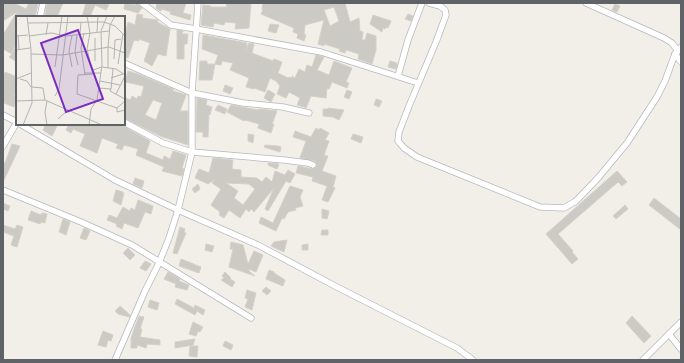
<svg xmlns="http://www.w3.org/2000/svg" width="684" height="363" font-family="Mulish,sans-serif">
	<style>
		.building { fill: #cccac5; stroke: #d6d1c6; fill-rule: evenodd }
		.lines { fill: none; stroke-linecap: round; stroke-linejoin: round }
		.street-casing { stroke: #b5b8bc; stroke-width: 7 }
		.street { stroke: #fff; stroke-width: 5.5 }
		.inset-road { fill: none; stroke: #b3b3b1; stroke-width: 1 }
		.view { fill: #7b2cbf; fill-opacity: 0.15; stroke: #7b2cbf; stroke-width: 2 }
		.inset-edge { fill: none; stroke: #5f6368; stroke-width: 2 }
	</style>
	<rect width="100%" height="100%" fill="#f1efe8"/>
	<g class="building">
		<path d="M3,3H14L26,9L29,3L38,4L35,17H17V41L12,53L17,46V62L9,57L12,54L3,49V35L17,12L3,21Z"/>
		<path d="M47,3H63L57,17H50L45,15Z"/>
		<path d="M86,3H104L109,5L106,10L95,5L90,17H82Z"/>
		<path d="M125,3L135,5L137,3L142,8L138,13L124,9Z"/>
		<path d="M157,3H186L183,13L191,15L190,20L170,14L171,12L162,9L161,11L157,9L156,8Z"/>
		<path d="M226,3H251L249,28L235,29L236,23L225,22L224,25L214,23L213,27L201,25L203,5L211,6L210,7H227Z"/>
		<path d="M263,3H345L350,22L359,18L360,31L363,32L362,40H365L367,33L376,36V50L372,64L358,59L359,54L346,50L345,53L339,51L340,49L324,44V46L318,44L324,20L305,25L304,34L306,35L304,41L297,38L298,34L293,32L294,28L261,14L263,10L262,9ZM334,7L339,21L330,26L324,10Z"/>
		<path d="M615,4L620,6L617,12L612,10Z"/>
		<path d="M137,14L143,15L142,18L158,20L157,22L170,29L166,56L158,54L152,66L144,61L150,43L139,39V41L134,40L128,58L124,57V38L128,22L135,25Z"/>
		<path d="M408,14L413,16L411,21L405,19Z"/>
		<path d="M373,15L391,21L388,28L386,27L385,29L383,28L382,32L370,24Z"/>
		<path d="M270,24L279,25L276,33L268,31Z"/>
		<path d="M177,30L183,31L182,34H188L187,44H184V59H177Z"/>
		<path d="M203,35L247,43L246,50L249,43L254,44L252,53L273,61L274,59L282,62L278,73L288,78L289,77L292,78V76L295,78L299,69L305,72L307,65L312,67L316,55L324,57L317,70L329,75L334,61L352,68L346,82L349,83L347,88L332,82L329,89L327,88L326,98L311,96L306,108L304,107L297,105L300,98L289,92L286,98L277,94L280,86L276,81L270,78L265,92L254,88V89L246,87L249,78L230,70L233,63L222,61L221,65L215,64L218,55L202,49Z"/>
		<path d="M200,61H207V64H215L212,80H199Z"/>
		<path d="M390,61L397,63L396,69L388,67Z"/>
		<path d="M128,71L138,74L173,89V91L186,95L180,111H188V145L160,136L124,118V97L130,100L132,96L137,99L138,96L141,97L144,86L125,82ZM153,100L162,103L156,120L145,115Z"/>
		<path d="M5,72L17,77V89L14,96L17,97L14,107L4,103L5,102L3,101V77Z"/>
		<path d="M225,85L233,88L230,94L223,91Z"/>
		<path d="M268,90L275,94L271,102L264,98Z"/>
		<path d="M347,90L352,92L349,99L344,97Z"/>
		<path d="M197,98L207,100L206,105L212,107L210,115L209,114L208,137H203V132H196Z"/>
		<path d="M376,99L382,101L379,107L374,105Z"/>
		<path d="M218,105L227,109L225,114L215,110Z"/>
		<path d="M231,105L258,110L259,109L277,111L272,124H274L271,133L258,128L259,124L245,120L244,121L227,112Z"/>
		<path d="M328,108L344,110L339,120L333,117L323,116V109H328Z"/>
		<path d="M46,124H58L52,136L43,130Z"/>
		<path d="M63,124H120L150,141L146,153L163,160L164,156L170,159L173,151L186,155L182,168L184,169L182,176L162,171L164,167L136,155L138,149L124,145L122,150L116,148L118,144L102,138L97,153L80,146L85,134L73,129L71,133L66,130L68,126Z"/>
		<path d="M316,128L319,130L320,128L329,133L325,140L329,141L324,155L328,156L322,171L336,176L333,187L335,188L328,202L322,200L327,186L312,181L313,177L296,173L298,166L313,169L316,168L317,165L315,161L300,158L306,141L293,137L295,131L311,137Z"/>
		<path d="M248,134L254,135L253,143L248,141Z"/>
		<path d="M353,134L363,137L361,143L351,139Z"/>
		<path d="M12,144L20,146L3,182V162L5,163Z"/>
		<path d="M265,145L278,146L281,147L280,152L264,147Z"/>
		<path d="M213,158L233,160L232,169L241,170V177L257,178L262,182L266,177L272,182L275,171L285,175L288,170L295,174L290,183L286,181L268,211L265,209L274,188L254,212L251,209L249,212L246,209L240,218L229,210L224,218L219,215L220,212L211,205L221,189L212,183L215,179L208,184L195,178L199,169L209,173ZM226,183L249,184L255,189L243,205L234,198L238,191Z"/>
		<path d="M268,163L279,164L277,169L268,165Z"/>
		<path d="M617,171L627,182L622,186L618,182L558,234L573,251L572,252L578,259L572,264L546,234Z"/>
		<path d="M135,178L144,181L142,188L133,184Z"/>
		<path d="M198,184L200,189L195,193L192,189Z"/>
		<path d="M290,186L303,190L300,197L303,206L295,208L296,210L288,212L284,219L282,218L276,231L259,223L261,217L273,223Z"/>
		<path d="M116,190L123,192V193H124L121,205L113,201Z"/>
		<path d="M654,198L681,219V230L649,205Z"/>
		<path d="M138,200L153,206L151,214L145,212L138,228L124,223L122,229L116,226L117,224L107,220L109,215L117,218L123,207L130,211L131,208L135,210Z"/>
		<path d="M3,203L10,206L8,211L3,209Z"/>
		<path d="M625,205L628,209L616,219L613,216Z"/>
		<path d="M322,209L329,211L327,219L322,218Z"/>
		<path d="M31,211L41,215L42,213L47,214L45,223L41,222L40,224L28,220Z"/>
		<path d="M63,219L70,222L66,235L59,232Z"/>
		<path d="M3,225L15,229L17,225L23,227L17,247L11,245L14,236L3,232Z"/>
		<path d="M180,227L185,229L184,232L186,233L177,254L173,253Z"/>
		<path d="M84,228L90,231L86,240L80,238Z"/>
		<path d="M322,230H328V235H321Z"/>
		<path d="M287,240L284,252L271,246L274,242Z"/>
		<path d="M231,242L243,245L248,264L254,251L263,255L256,272L249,269V271L255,276L229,267L233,249H230Z"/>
		<path d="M206,244L214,246L212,252L205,250Z"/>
		<path d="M308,244V250H302V245Z"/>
		<path d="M128,248L135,255L130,260L123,253Z"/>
		<path d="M181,259L201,267L199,273L179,266Z"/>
		<path d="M145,261L151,264L146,271L140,268Z"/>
		<path d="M269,270L274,272V273L285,280L283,286L266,279Z"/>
		<path d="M168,272L180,279L179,281L189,285L187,290L175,287L176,284L164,279Z"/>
		<path d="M225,272L231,278L230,279L235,282L232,287L221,280L224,278L222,276Z"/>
		<path d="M266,287L271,291L267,295L262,291Z"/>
		<path d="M247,290L256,293L252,310L245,307L248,299L245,298Z"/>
		<path d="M177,299L194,308L195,305L205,310L203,315L197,311L195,315L175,304Z"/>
		<path d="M150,300L159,303L157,310L148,307Z"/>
		<path d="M120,306L130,315L129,317L118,314L115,311Z"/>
		<path d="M139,316L144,317L140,329H142L140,337L160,340V345L147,344L146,348L137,345V348H131V338Z"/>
		<path d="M632,316L651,336L644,343L626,323Z"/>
		<path d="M193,322L203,327L200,332L198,331L196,336L189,334Z"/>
		<path d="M103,331L113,335L111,341L108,340L106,347L98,345Z"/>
		<path d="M195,339L193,345L175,348V342Z"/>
		<path d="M225,341L233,345L231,350L223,346Z"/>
		<path d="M190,346H198L197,357L189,356Z"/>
	</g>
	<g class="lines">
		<g class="street-casing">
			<g id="street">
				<path d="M142,3L171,25L196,29L321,52L418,83"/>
				<path d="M429,3L440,6L445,10L446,15L436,42L409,106L399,132L398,141L404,148L417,157L540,207L564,208L576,201L598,178L627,143L657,97L665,81L675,54L681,47"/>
				<path d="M586,3L664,38L672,43L678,51"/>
				<path d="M40,17L43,3"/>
				<path d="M675,54L681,62"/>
				<path d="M124,63L192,93L243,103L283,107L309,113"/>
				<path d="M398,76L408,40L422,3"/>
				<path d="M3,115L17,122"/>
				<path d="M124,122L163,143L192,152L284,160L308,163L313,165"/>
				<path d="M20,124L115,180L178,210L258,245L335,286L457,348L473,360"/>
				<path d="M3,146L17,122"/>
				<path d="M3,190L81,222L132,245L251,318"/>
				<path d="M669,334L681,349"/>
				<path d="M115,360L145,291L159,263L169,238L178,210L192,152V93L198,3"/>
				<path d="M643,360L681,322"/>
			</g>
		</g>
		<use href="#street" class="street"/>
	</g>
	<g transform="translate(16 16)">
		<rect width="109" height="109" fill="#f1efe8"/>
		<path class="inset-road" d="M71,0L74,17L71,33L77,58L62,59L61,78L101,92L109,85M88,6L99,10L109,20M12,7L88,6M85,15L91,0M81,16L82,0M68,17L65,32L69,59M64,18L65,6M2,19L3,34M30,19L32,7M56,19L53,35L56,51M61,19L59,36L62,49M0,20L12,19M13,20L35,17L50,20L93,15M79,22V45M92,31L94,9L99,0M0,34L14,32M15,38L47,39L93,31L109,37M98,43L99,24L105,23M102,48L107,18M39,51L46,0M92,52V31M77,54L86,51L100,53L109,59M68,57H85M95,62L107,58M0,63L15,57M4,63L11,65L15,71L27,72L29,84M84,65L104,69M83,72L95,73L94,75L109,83M95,73L97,53M100,78L109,60M39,80L43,73L52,0M81,84L86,49L85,16M0,85L29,84L86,109M101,92V96L109,94M42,103L52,94M7,109L16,87L15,34L11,0M31,109L29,96L31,85M73,109L75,93L81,84"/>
		<path class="view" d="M62,14L87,83L50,96L25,27Z"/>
		<rect width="109" height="109" class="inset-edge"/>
	</g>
	<rect width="684" height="363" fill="none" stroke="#5f6368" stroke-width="8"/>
</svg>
